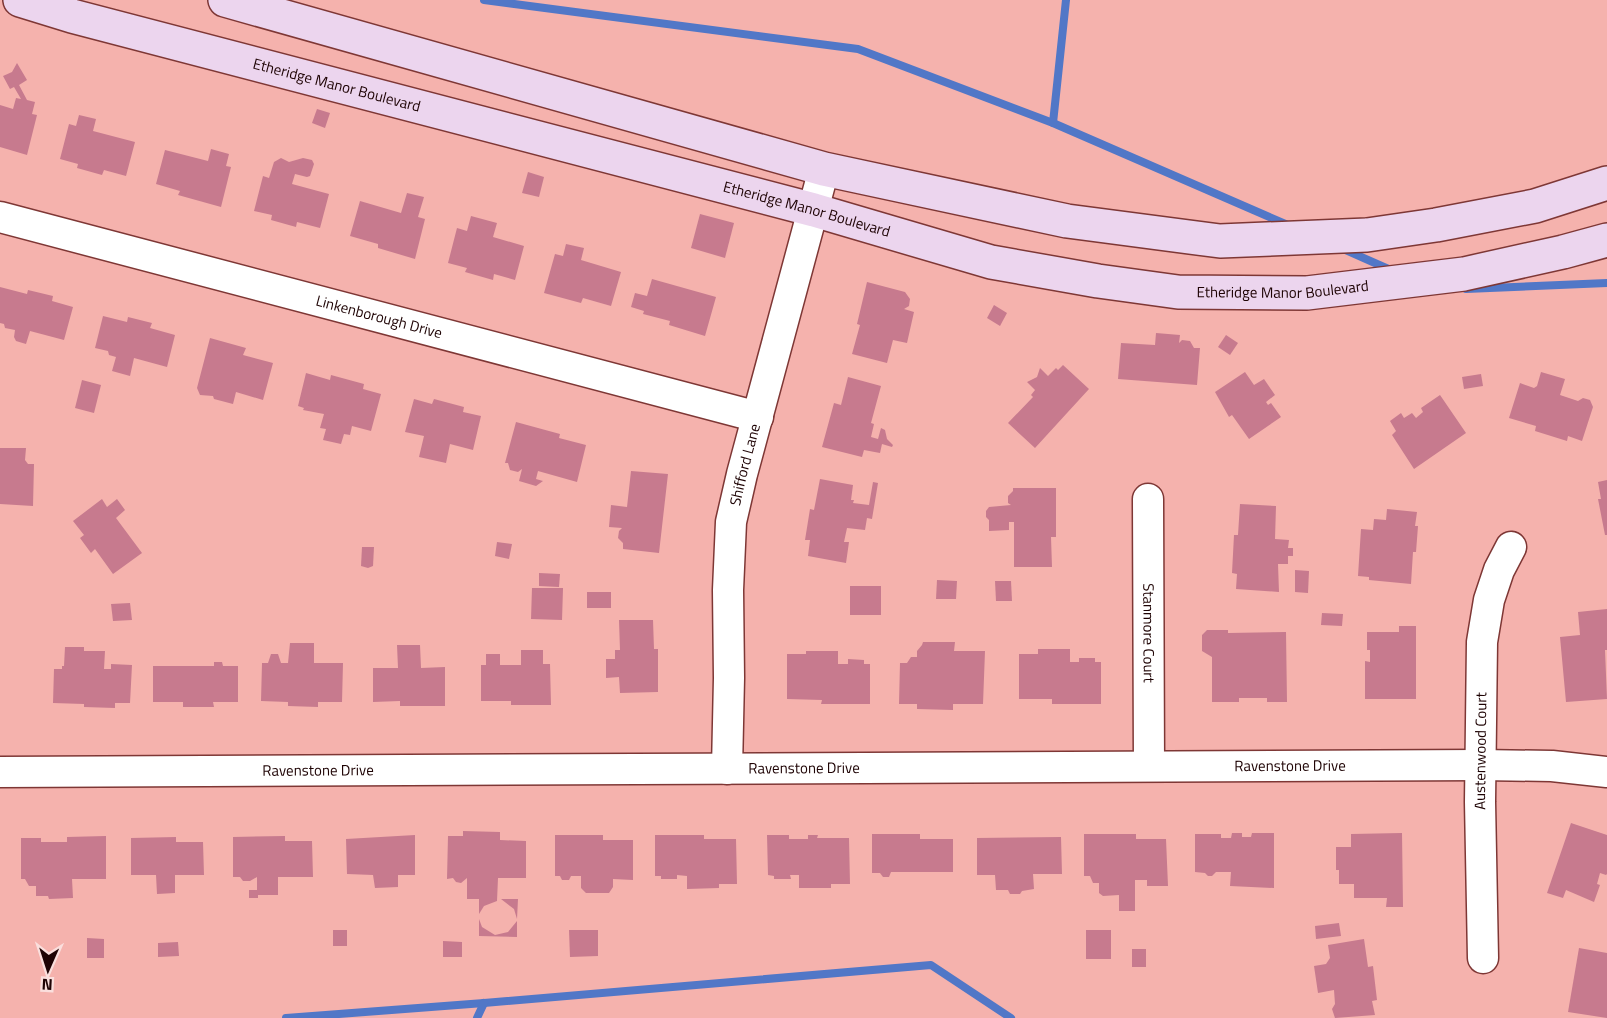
<svg xmlns="http://www.w3.org/2000/svg" width="1607" height="1018" font-family="'Titillium Web',sans-serif">
	<style>
		.lines { fill: none; stroke-linecap: round; stroke-linejoin: round }
		.stream { stroke: #5177c7; stroke-width: 8 }
		.building { fill: #c77a8e }
		.minor-casing { stroke: #7e3735; stroke-width: 33 }
		.secondary-casing { stroke: #7e3735; stroke-width: 36 }
		.minor { stroke: #fff; stroke-width: 30 }
		.secondary { stroke: #ecd5ee; stroke-width: 33 }
		.labels { text-anchor: middle; stroke-width: 4.5; stroke-linejoin: round; paint-order: stroke }
		.street-label { font-size: 15px; fill: #1e0304; stroke: #fadfdd }
	</style>
	<rect width="100%" height="100%" fill="#f5b2ad"/>
	<g class="lines">
		<g class="stream">
			<path d="M484,0L858,49L1053,123L1290,226"/>
			<path d="M1053,123L1066,0"/>
			<path d="M1341,248L1393,271"/>
			<path d="M1466,289L1607,283"/>
			<path d="M286,1018L484,1003L931,965L1011,1018"/>
			<path d="M477,1018L484,1003"/>
		</g>
	</g>
	<g class="building">
		<path d="M17,63L27,80L19,85L27,100L35,102L32,114L37,115L27,155L0,147V105L13,109L16,98L21,99L14,87L10,89L3,76L12,72Z"/>
		<path d="M317,109L330,113L325,128L312,123Z"/>
		<path d="M79,115L96,119L93,131L135,142L126,176L104,170L102,175L77,168L78,164L60,159L69,124L76,126Z"/>
		<path d="M211,149L229,154L226,166L231,167L221,207L178,195L180,191L156,184L165,150L208,161Z"/>
		<path d="M281,158L289,162L303,158L312,160L314,164L310,176L307,177L295,174L292,184L329,194L320,228L297,222L296,227L271,220L272,215L254,211L263,176L269,178L274,162Z"/>
		<path d="M528,172L544,177L539,197L522,193Z"/>
		<path d="M407,193L424,197L418,217L425,219L415,259L378,248V244L350,236L360,201L401,213Z"/>
		<path d="M700,214L734,223L725,258L691,248Z"/>
		<path d="M471,216L497,223L493,237L524,246L515,280L494,274L493,280L465,272L467,268L448,263L457,228L467,231Z"/>
		<path d="M566,244L584,248L581,260L621,272L611,306L583,298L581,303L544,293L555,254L563,256Z"/>
		<path d="M652,279L716,297L705,336L669,325L670,321L643,314L644,311L631,307L635,293L647,296Z"/>
		<path d="M867,282L905,292L910,299L909,306L904,309L914,312L907,343L893,340L887,363L852,354L860,325L857,324Z"/>
		<path d="M0,287L27,294L28,290L53,296L52,301L73,307L64,340L30,331L26,344L16,341L14,337L15,330L5,328L4,324L0,323Z"/>
		<path d="M994,305L1007,313L1000,326L987,318Z"/>
		<path d="M103,316L127,322L128,317L152,323L150,328L175,335L167,367L134,358L130,376L112,371L116,357L109,355L108,351L95,348Z"/>
		<path d="M1156,333L1180,335L1179,343L1182,340L1190,341L1194,348H1200L1197,385L1118,379L1121,343L1155,345Z"/>
		<path d="M1226,335L1238,343L1230,355L1218,347Z"/>
		<path d="M210,338L246,348L243,355L273,363L263,400L236,392L233,404L214,399L213,396L200,395L197,388Z"/>
		<path d="M1063,365L1089,389L1035,448L1008,423L1033,397L1031,395L1035,390L1027,382L1037,377L1040,368L1048,376L1056,368L1058,370Z"/>
		<path d="M1245,372L1254,385L1264,379L1275,395L1266,402L1268,405L1271,403L1281,417L1249,439L1232,415L1229,417L1215,392Z"/>
		<path d="M1541,372L1565,379L1560,395L1578,401L1583,398L1590,400L1593,407L1582,441L1568,436L1567,441L1535,431L1536,426L1509,418L1520,383L1534,388L1537,386Z"/>
		<path d="M306,373L330,380L331,375L364,384L363,389L381,394L371,431L352,426L350,435L344,434L341,444L323,440L326,429L320,428L324,414L303,410L304,408L298,406Z"/>
		<path d="M1481,374L1483,386L1464,389L1462,377Z"/>
		<path d="M848,377L881,386L871,423L874,424L871,437L878,439L881,428L885,430L887,439L893,445L892,447L882,444L880,453L864,450L862,457L822,447L834,403L841,405Z"/>
		<path d="M82,380L101,385L94,413L75,408Z"/>
		<path d="M1440,395L1466,433L1414,469L1392,435L1396,431L1390,421L1401,413L1404,418L1412,413L1416,418L1423,412L1421,408Z"/>
		<path d="M414,399L432,404L434,399L464,407L463,412L481,416L473,450L450,444L446,463L419,457L424,436L405,432Z"/>
		<path d="M516,422L560,434L559,438L586,445L577,482L538,471L536,479L543,481L536,486L519,481L522,469L518,472L510,470L508,463H505Z"/>
		<path d="M0,448H26L25,460L28,464H34L33,506L0,504Z"/>
		<path d="M631,471L668,474L659,553L623,549V543L618,538L619,531L622,528L609,527L611,505L627,507Z"/>
		<path d="M820,479L853,485L851,500H854L853,503L869,505L873,482L878,483L872,519L867,518L865,530L847,528L844,542H849L846,563L808,556L810,540H805L810,509L814,510Z"/>
		<path d="M1607,480V535H1605L1598,499H1601L1598,482Z"/>
		<path d="M1013,488H1056V537H1051L1052,567H1014V522H1009V530L989,531V520L986,517V511L989,507L1011,505L1008,503V496L1013,491Z"/>
		<path d="M102,499L107,507L117,499L125,510L116,518L142,553L113,574L95,549L91,553L80,538L84,535L73,521Z"/>
		<path d="M1240,504L1276,506L1275,539L1289,540L1288,548H1293V556H1288V564H1278L1279,592L1236,589L1237,574L1232,573L1234,535H1238Z"/>
		<path d="M1387,509L1417,512L1415,526H1418L1416,552H1413L1411,584L1369,580V577L1358,576L1361,529L1373,530L1374,519L1386,520Z"/>
		<path d="M497,542L512,544L509,559L495,556Z"/>
		<path d="M362,547H374L373,566L368,568L361,566Z"/>
		<path d="M1295,570L1309,571L1308,593L1295,592Z"/>
		<path d="M539,573L560,574L559,587L539,586Z"/>
		<path d="M937,580L957,581L956,599H936Z"/>
		<path d="M995,581H1011L1012,601H996Z"/>
		<rect x="850" y="586" width="31" height="29"/>
		<path d="M532,588H563L562,620L531,619Z"/>
		<rect x="587" y="592" width="24" height="16"/>
		<path d="M130,603L132,620L113,621L111,604Z"/>
		<path d="M1607,609V650H1605L1607,699L1566,702L1560,637L1580,635L1578,612Z"/>
		<path d="M1322,613L1343,614L1342,626L1321,625Z"/>
		<path d="M619,620H653L654,649H658V692L620,693L619,677L606,678V659H615V650H620Z"/>
		<path d="M1399,626H1416V699H1365V661L1370,662V650H1367V632H1399Z"/>
		<path d="M1207,630H1228V633L1286,632L1287,702H1267V698H1239V702H1212V657L1202,651V635Z"/>
		<path d="M923,642H955L954,651H985L983,704H953V710L917,709V704H899L900,663H907L911,657H917V651L922,645Z"/>
		<path d="M290,643H314V663H343L342,702H318V707L288,706V702L261,701L262,663H268L271,654H278L281,663H288Z"/>
		<path d="M397,645H420L421,668L445,667V706H400V701L373,702V668H398Z"/>
		<path d="M65,647H84V651H105L104,669H111V664L132,665L130,703H115V708L84,707V704L53,703L54,669H62V666H64Z"/>
		<path d="M1038,649H1070V662H1079V658H1095V662H1101V704H1052V699H1019V654H1038Z"/>
		<path d="M521,650H543V664H550L551,705H511V701H481V665H486V654H500V665H521Z"/>
		<path d="M806,651H838V664H848V659L864,660V664H870V704H821L822,700L787,699V654H806Z"/>
		<path d="M214,662H222L223,666H238V702H213L214,707H183V702H153V666H214Z"/>
		<path d="M1571,823L1607,835V874L1606,875L1600,873L1597,884L1600,885L1594,902L1566,890L1563,898L1547,893Z"/>
		<path d="M463,831L500,832V840L526,841V878H498L497,901L484,906L479,914V899H467V878L461,883L456,882L453,878L447,879L448,836H463Z"/>
		<path d="M1232,833H1242V837H1251L1252,833H1274V888L1230,886L1231,872H1216L1212,876H1208L1205,873L1195,872V834H1221V838H1231Z"/>
		<path d="M1402,833L1403,907H1386L1387,898H1354V884H1339V870H1336V847H1351V834Z"/>
		<path d="M872,834H920V839H953V872H891L889,877H883L880,873H872Z"/>
		<path d="M1084,834H1136V839H1166L1168,886H1147V880H1135V911H1119V895L1103,896L1099,893V883H1093L1090,876H1084Z"/>
		<path d="M415,835V875H398V887L375,888L373,875L347,874L346,839Z"/>
		<path d="M555,835H603V840H633V880L613,879V887L609,893H586L581,888V876H571L569,880H562L560,876H555Z"/>
		<path d="M655,835H704V839H736L737,884H719V888L687,889V876L677,875V879H661V876H655Z"/>
		<path d="M767,835H789V839H808V835H818L817,838H849L850,884H831V888H799V875H790L791,879H774V876L768,875Z"/>
		<path d="M106,836V879H72L73,898L49,899L48,896H36V886H29L25,879H21V838H41V842H67V837Z"/>
		<path d="M285,836V841H312L313,877H278V895H258V898H249V890H257V877L250,881H243L240,877H233V837Z"/>
		<path d="M176,837V842H203L204,875H175V893L157,894L156,875H131V838Z"/>
		<path d="M1061,837L1062,874H1033L1034,889L1022,891L1020,894H1010L1008,890H996L995,875H977V838Z"/>
		<path d="M501,899H518L517,919L514,909Z"/>
		<path d="M479,919L482,927L495,935L508,932L517,921V937L479,936Z"/>
		<path d="M1339,923L1341,936L1316,939L1315,926Z"/>
		<rect x="333" y="930" width="14" height="16"/>
		<path d="M569,930H598V956L570,957Z"/>
		<rect x="1086" y="930" width="25" height="29"/>
		<path d="M87,938L104,939V958H87Z"/>
		<path d="M1364,939L1368,967L1373,966L1377,1000L1372,1001L1375,1015L1335,1018L1332,1009L1335,1004L1334,990L1318,993L1314,966L1326,964L1330,958L1328,945Z"/>
		<path d="M443,941L462,942V957H443Z"/>
		<path d="M178,942L179,956L158,957V943Z"/>
		<path d="M1579,948L1607,953V1018L1568,1012Z"/>
		<rect x="1132" y="949" width="14" height="18"/>
	</g>
	<g class="lines">
		<g class="minor-casing">
			<g id="minor">
				<path id="s1" d="M0,217L758,417"/>
				<path id="s2" d="M1148,499L1149,766"/>
				<path id="s3" d="M727,769L729,678L728,590L731,522L742,474L824,169"/>
				<path id="s4" d="M0,772L1481,765L1552,766L1607,772"/>
				<path id="s5" d="M1483,958L1480,802L1482,642L1489,600L1499,570L1511,547"/>
			</g>
		</g>
		<g class="secondary-casing">
			<g id="secondary">
				<path id="s6" d="M20,0L72,16L814,210L991,262L1098,281L1178,292L1307,293L1464,274L1563,252L1607,240"/>
				<path d="M225,0L824,169L1067,221L1220,241L1367,235L1436,225L1535,206L1607,183"/>
			</g>
		</g>
		<use href="#minor" class="minor"/>
		<use href="#secondary" class="secondary"/>
	</g>
	<g class="labels">
		<g class="street-label">
			<text dy="5" stroke="none"><textPath href="#s6" startOffset="328">Etheridge Manor Boulevard</textPath></text>
			<text dy="5" stroke="none"><textPath href="#s6" startOffset="814">Etheridge Manor Boulevard</textPath></text>
			<text dy="5" stroke="none"><textPath href="#s6" startOffset="1300">Etheridge Manor Boulevard</textPath></text>
			<text dy="5" stroke="none"><textPath href="#s1" startOffset="392">Linkenborough Drive</textPath></text>
			<text dy="5" stroke="none"><textPath href="#s3" startOffset="306">Shifford Lane</textPath></text>
			<text dy="5" stroke="none"><textPath href="#s2" startOffset="134">Stanmore Court</textPath></text>
			<text dy="5" stroke="none"><textPath href="#s5" startOffset="207">Austenwood Court</textPath></text>
			<text dy="5" stroke="none"><textPath href="#s4" startOffset="1290">Ravenstone Drive</textPath></text>
			<text dy="5" stroke="none"><textPath href="#s4" startOffset="804">Ravenstone Drive</textPath></text>
			<text dy="5" stroke="none"><textPath href="#s4" startOffset="318">Ravenstone Drive</textPath></text>
		</g>
	</g>
	<g transform="translate(48 970) rotate(183)" stroke="#fadfdd" stroke-width="4.5" paint-order="stroke">
	<path d="M0-4.5L10 22L0 15L-10 22Z" fill="#1e0304"/>
	<text y="-9" font-size="16" font-weight="bold" text-anchor="middle" fill="#1e0304">N</text>
	</g>
</svg>
